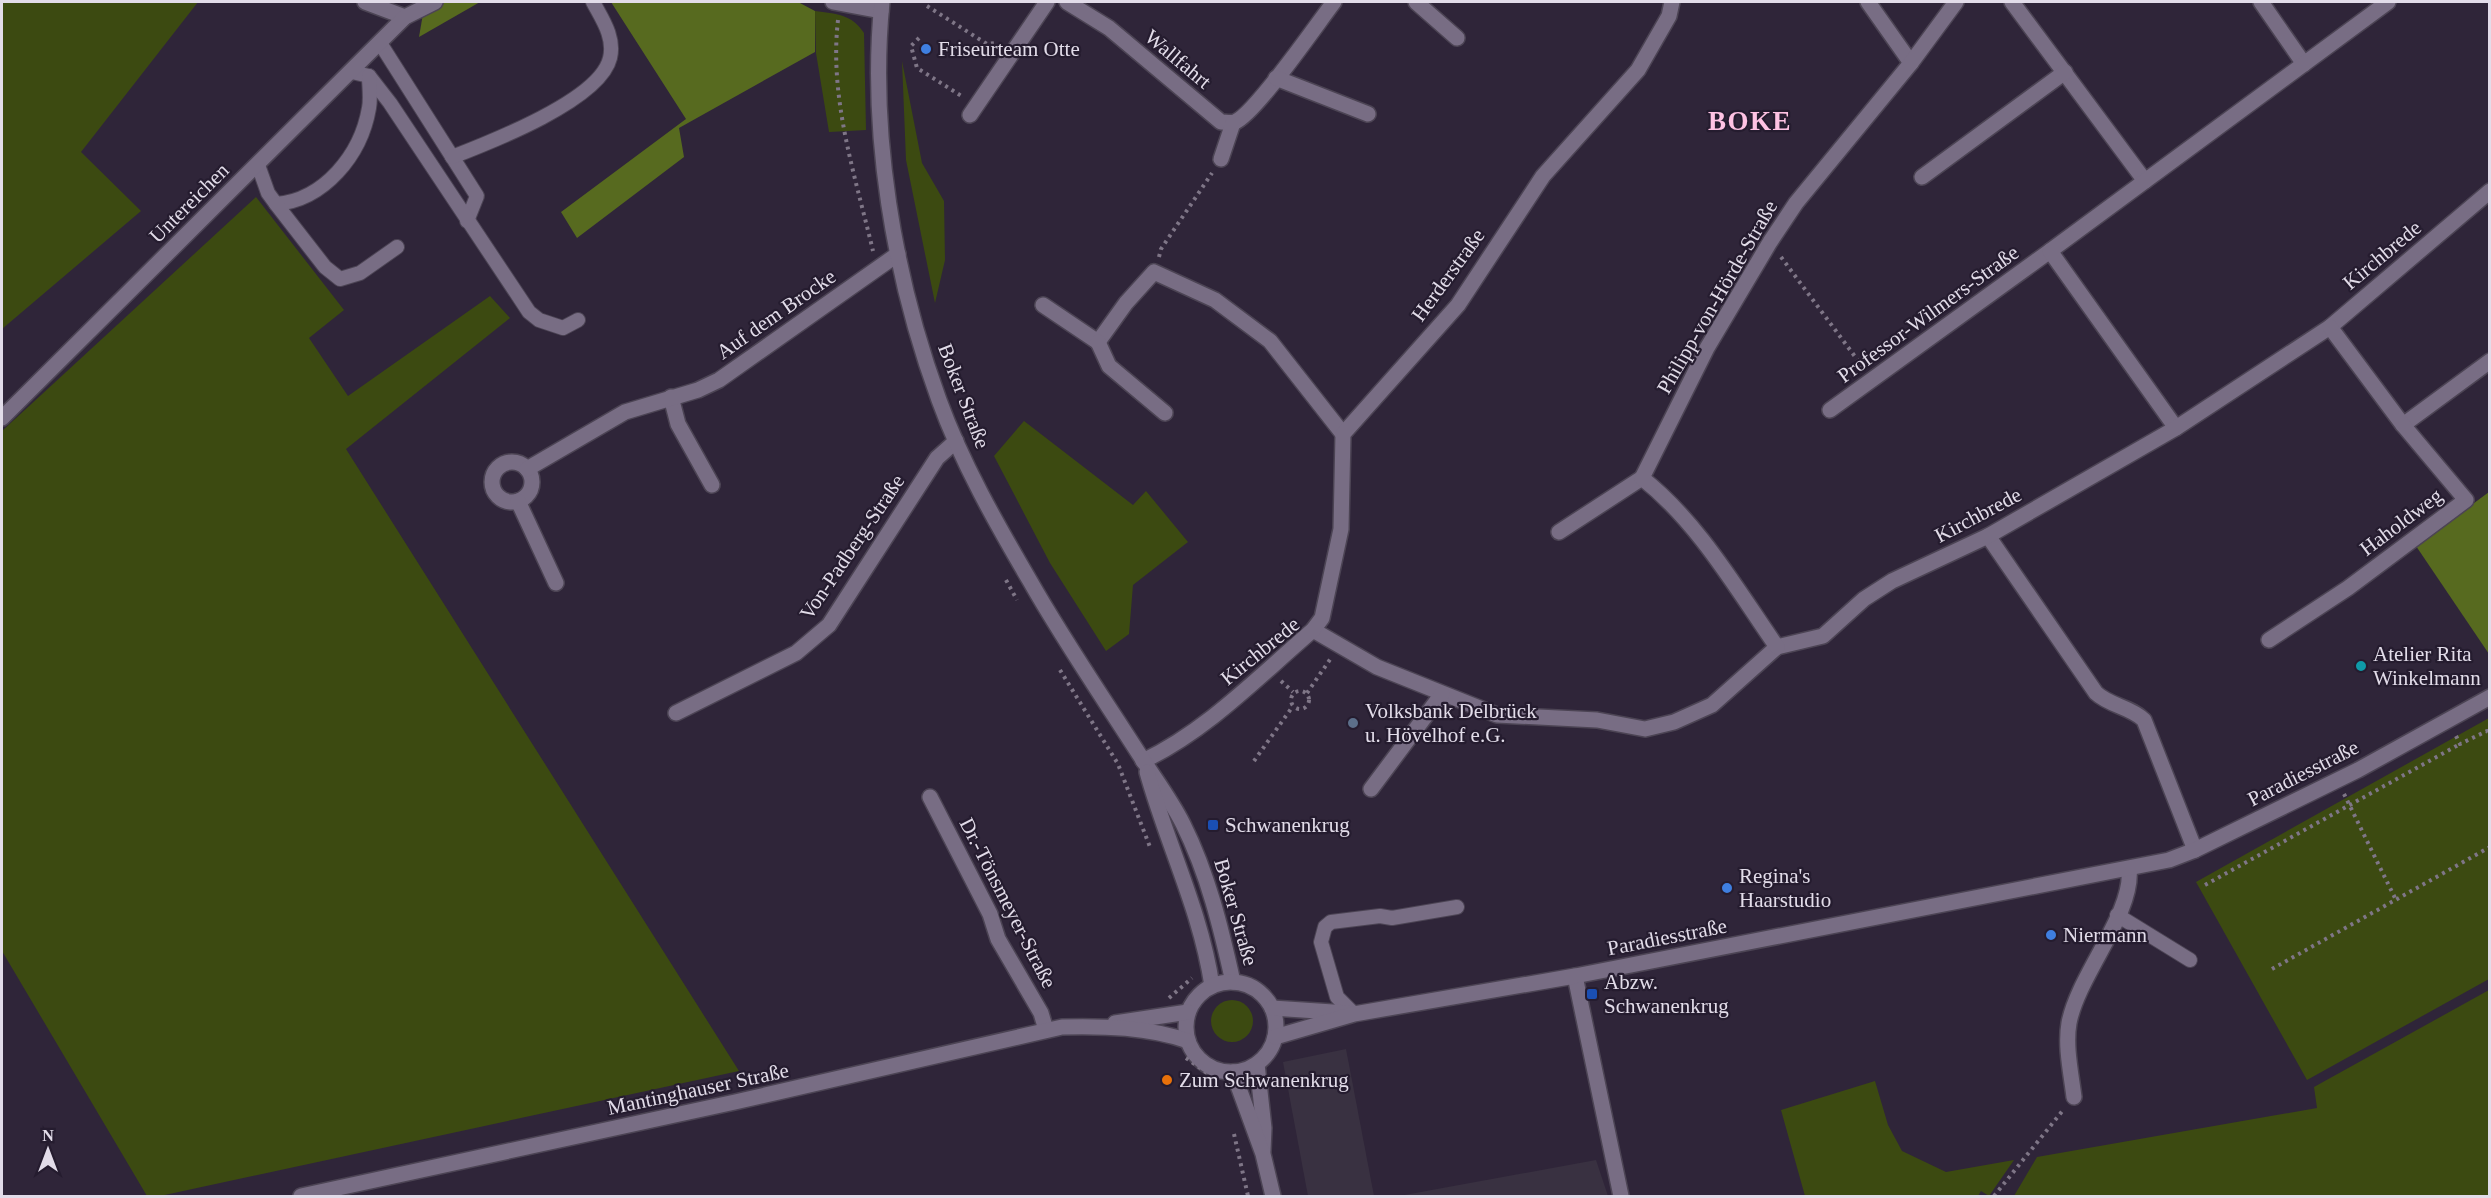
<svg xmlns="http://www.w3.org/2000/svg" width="2491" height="1198" font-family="Georgia,serif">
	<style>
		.commercial { fill: #393141 }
		.green { fill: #3c4a11 }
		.forest { fill: #576a1f }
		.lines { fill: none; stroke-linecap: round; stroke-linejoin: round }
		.lane-casing { stroke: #4c4454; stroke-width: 16 }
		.street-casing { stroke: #4c4454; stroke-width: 18 }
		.secondary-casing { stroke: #4c4454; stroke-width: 18 }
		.path { stroke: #7f7687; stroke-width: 4; stroke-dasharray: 3 4.5; stroke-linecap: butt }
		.lane { stroke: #786d84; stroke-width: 14 }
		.street { stroke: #786d84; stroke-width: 15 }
		.secondary { stroke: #786d84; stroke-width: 15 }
		.shop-dot { fill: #3f7fe0; stroke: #251c2f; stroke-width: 2 }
		.culture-dot { fill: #0f9aa8; stroke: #251c2f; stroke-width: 2 }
		.service-dot { fill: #5c6f8a; stroke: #251c2f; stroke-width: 2 }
		.transit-dot { fill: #1a4fb4; stroke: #251c2f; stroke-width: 2 }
		.food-dot { fill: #e8710a; stroke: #251c2f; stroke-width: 2 }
		.labels { text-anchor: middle; stroke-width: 4.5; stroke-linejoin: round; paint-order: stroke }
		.poi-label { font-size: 21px; fill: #e2dce9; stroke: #251c2f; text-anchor: start }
		.street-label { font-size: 21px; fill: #e2dce9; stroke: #251c2f }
		.district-label { font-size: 27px; font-weight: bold; letter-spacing: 1.5px; fill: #fec2e3; stroke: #251c2f }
	</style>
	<rect width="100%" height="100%" fill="#2f2539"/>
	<g class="commercial">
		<path d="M1346,1049L1374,1196H1308L1283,1062Z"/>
		<path d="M1596,1160L1608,1196H1399Z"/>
	</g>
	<g class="green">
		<path d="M2,2H198L81,152L141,211L2,329Z"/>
		<path d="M815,11C836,14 852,14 864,33L866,130L829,132L816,53Z"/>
		<path d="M902,61L922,163L944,201L945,260L935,303L906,160Z"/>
		<path d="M256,197L344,310L309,338L348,396L490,296L510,318L346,449L739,1071L160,1196H147L2,951V431Z"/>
		<path d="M1024,421L1133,505L1146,491L1188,542L1133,585L1129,634L1106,651L1050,563L994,456Z"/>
		<path d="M2489,718V979L2307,1080L2196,882Z"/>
		<path d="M2489,990V1196H2014L2037,1157L2317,1108L2314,1087Z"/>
		<circle cx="1232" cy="1021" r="21"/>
		<path d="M1875,1081L1888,1125L1902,1151L1946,1172L2014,1160L1989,1196L1981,1191L1978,1196H1805L1781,1110Z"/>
	</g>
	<g class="forest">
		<path d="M425,2H480L419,37Z"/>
		<path d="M611,2H798L815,11V52L679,128L684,157L577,238L561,212L686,119Z"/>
		<path d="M2489,492V654L2416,546Z"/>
	</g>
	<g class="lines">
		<g class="lane-casing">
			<g id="lane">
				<path d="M380,43L477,196L467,221"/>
				<path d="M352,72L369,76L390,103L529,312L539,320L563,328L578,320"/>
				<path d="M452,157C491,142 600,100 610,58C615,37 602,19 593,2"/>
				<path d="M258,165L268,193L276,204C324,200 361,155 369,108C371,98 369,86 369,76"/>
				<path d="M276,204L325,267L340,279L360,273L397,247"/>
				<path d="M2117,915L2190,960"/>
				<path d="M1354,1014L1337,997L1321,942L1325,927L1331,922L1380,916L1392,918L1457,907"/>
			</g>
		</g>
		<g class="street-casing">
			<g id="street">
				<path d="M365,2L405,17"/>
				<path d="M833,2L881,11"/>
				<path d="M1067,2L1109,28L1221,122C1225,122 1231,123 1235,122C1256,113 1317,24 1334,2"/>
				<path d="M1416,2L1457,38"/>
				<path d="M1868,2L1911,63"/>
				<path d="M2012,2L2145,181"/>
				<path d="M2261,2L2304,64"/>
				<path d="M1276,78L1368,114"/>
				<path d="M970,115L1047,2"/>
				<path d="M1221,159L1233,123"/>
				<path d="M1922,177L2065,72"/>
				<path d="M1043,305L1098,342L1126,303L1154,272L1215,300L1270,341L1343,434"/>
				<path d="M1098,342L1109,366L1165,413"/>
				<path d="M671,397L678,424L712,485"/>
				<path d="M1830,410L2050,251"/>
				<path d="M2,418L405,17L435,2"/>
				<path d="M2403,425L2490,361"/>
				<path d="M2176,428L2050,251L2388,2"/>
				<circle cx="512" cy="482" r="20"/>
				<path d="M527,469L625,412L698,390L719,380L898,254"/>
				<path d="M518,501L556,583"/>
				<path d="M1559,532L1642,478"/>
				<path d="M1988,536L2096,693C2110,706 2131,707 2144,720L2195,850"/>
				<path d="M1313,630L1377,667L1497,715L1597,720L1645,729L1674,722L1712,705L1777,647L1823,636L1864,599L1892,581L1988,536L2176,428L2330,327L2490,191"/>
				<path d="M2269,640L2348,588L2466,500L2403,425L2330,327"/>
				<path d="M1777,647C1736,588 1698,522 1642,478L1707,348L1770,242L1796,203L1911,63L1956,2"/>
				<path d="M676,713L796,653L829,625L937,458L956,441"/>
				<path d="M1143,761C1208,730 1259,676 1313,630L1322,618L1341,529L1343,434L1458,305L1543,176L1638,70L1669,16L1672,2"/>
				<path d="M1371,789L1442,694"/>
				<path d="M930,797L990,914L998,939L1041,1013L1046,1030"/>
				<path d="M1575,976L1621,1196"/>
				<path d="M2074,1097C2071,1073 2065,1046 2069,1023C2078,975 2134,913 2129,869"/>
			</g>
		</g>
		<g class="secondary-casing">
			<g id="secondary">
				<path d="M882,2C869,132 894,277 939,400C962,463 996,523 1030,581C1064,641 1104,699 1141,757C1155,779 1171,800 1183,824C1208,874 1221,928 1233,982"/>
				<path d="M1147,772C1167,844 1201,911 1212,986"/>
				<circle cx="1231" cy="1027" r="45"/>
				<path d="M1272,1008L1348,1013"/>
				<path d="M1115,1023L1188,1012"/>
				<path d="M1275,1037L1354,1014L1575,976L2169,860L2195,850L2358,770L2490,697"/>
				<path d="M1257,1064L1264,1128L1263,1151"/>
				<path d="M1233,1072L1263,1154L1273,1196"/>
				<path d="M301,1196L735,1102L1062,1027C1104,1026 1148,1027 1188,1041"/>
			</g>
		</g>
		<g class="path">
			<path d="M927,6L987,44L995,43L998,45"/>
			<path d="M838,20C829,98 855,175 873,251"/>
			<path d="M919,38L911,46L917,68L963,97"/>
			<path d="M1159,257L1161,249L1212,173"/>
			<path d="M1781,257L1862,366"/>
			<path d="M1006,580L1017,600"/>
			<path d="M1060,670L1118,764L1150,847"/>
			<path d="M1281,681L1293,692"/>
			<circle cx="1300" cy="700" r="9"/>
			<path d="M1307,693L1331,658"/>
			<path d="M2456,736L2460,744L2487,731L2490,737"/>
			<path d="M1254,761L1293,706"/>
			<path d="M2344,794L2396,900"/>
			<path d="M2205,885L2460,744"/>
			<path d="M2272,969L2490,847"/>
			<path d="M1169,998L1192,978"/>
			<path d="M1186,1058L1217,1080"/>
			<path d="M1234,1134L1248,1196"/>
			<path d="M1994,1196L2064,1109"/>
		</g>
		<use href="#lane" class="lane"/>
		<use href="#street" class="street"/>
		<use href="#secondary" class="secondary"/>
	</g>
	<g class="shop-dot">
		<circle cx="926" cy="49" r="6"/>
		<circle cx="1727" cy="888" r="6"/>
		<circle cx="2051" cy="935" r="6"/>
	</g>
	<circle class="culture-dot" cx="2361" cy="666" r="6"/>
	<circle class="service-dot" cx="1353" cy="723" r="6"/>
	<g class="transit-dot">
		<rect x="1207" y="819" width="12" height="12" rx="3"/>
		<rect x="1586" y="988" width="12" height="12" rx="3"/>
	</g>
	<circle class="food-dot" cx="1167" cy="1080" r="6"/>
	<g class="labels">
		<g class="poi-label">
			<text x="938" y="56">Friseurteam Otte</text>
			<text x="2373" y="661">Atelier Rita<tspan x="2373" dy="24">Winkelmann</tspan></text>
			<text x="1365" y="718">Volksbank Delbrück<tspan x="1365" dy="24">u. Hövelhof e.G.</tspan></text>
			<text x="1225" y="832">Schwanenkrug</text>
			<text x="1739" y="883">Regina's<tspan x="1739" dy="24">Haarstudio</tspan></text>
			<text x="2063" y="942">Niermann</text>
			<text x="1604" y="989">Abzw.<tspan x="1604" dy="24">Schwanenkrug</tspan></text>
			<text x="1179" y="1087">Zum Schwanenkrug</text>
		</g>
		<g class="street-label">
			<text transform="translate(1178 59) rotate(40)" y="7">Wallfahrt</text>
			<text transform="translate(189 203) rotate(-45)" y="7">Untereichen</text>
			<text transform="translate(2382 255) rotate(-40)" y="7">Kirchbrede</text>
			<text transform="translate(1448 275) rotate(-54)" y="7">Herderstraße</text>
			<text transform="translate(1717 297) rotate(-60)" y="7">Philipp-von-Hörde-Straße</text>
			<text transform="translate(776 314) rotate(-35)" y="7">Auf dem Brocke</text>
			<text transform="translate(1928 314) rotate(-36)" y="7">Professor-Wilmers-Straße</text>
			<text transform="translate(964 396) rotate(69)" y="7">Boker Straße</text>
			<text transform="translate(1978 515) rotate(-28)" y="7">Kirchbrede</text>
			<text transform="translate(2401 522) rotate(-37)" y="7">Haholdweg</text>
			<text transform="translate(852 547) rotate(-56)" y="7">Von-Padberg-Straße</text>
			<text transform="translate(1260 651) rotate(-39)" y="7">Kirchbrede</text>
			<text transform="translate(2303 773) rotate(-27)" y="7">Paradiesstraße</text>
			<text transform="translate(1008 903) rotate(63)" y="7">Dr.-Tönsmeyer-Straße</text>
			<text transform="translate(1236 912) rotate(74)" y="7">Boker Straße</text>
			<text transform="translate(1667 937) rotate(-11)" y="7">Paradiesstraße</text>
			<text transform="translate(698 1089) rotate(-12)" y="7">Mantinghauser Straße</text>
		</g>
		<g class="district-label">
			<text x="1750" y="130">BOKE</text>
		</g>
	</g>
	<rect width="2491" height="1198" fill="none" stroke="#e2dce9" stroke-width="6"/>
	<g transform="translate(48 1150)" stroke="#251c2f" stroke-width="4.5" paint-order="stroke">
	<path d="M0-4.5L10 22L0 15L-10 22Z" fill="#e2dce9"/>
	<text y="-9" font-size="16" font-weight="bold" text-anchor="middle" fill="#e2dce9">N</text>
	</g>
</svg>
